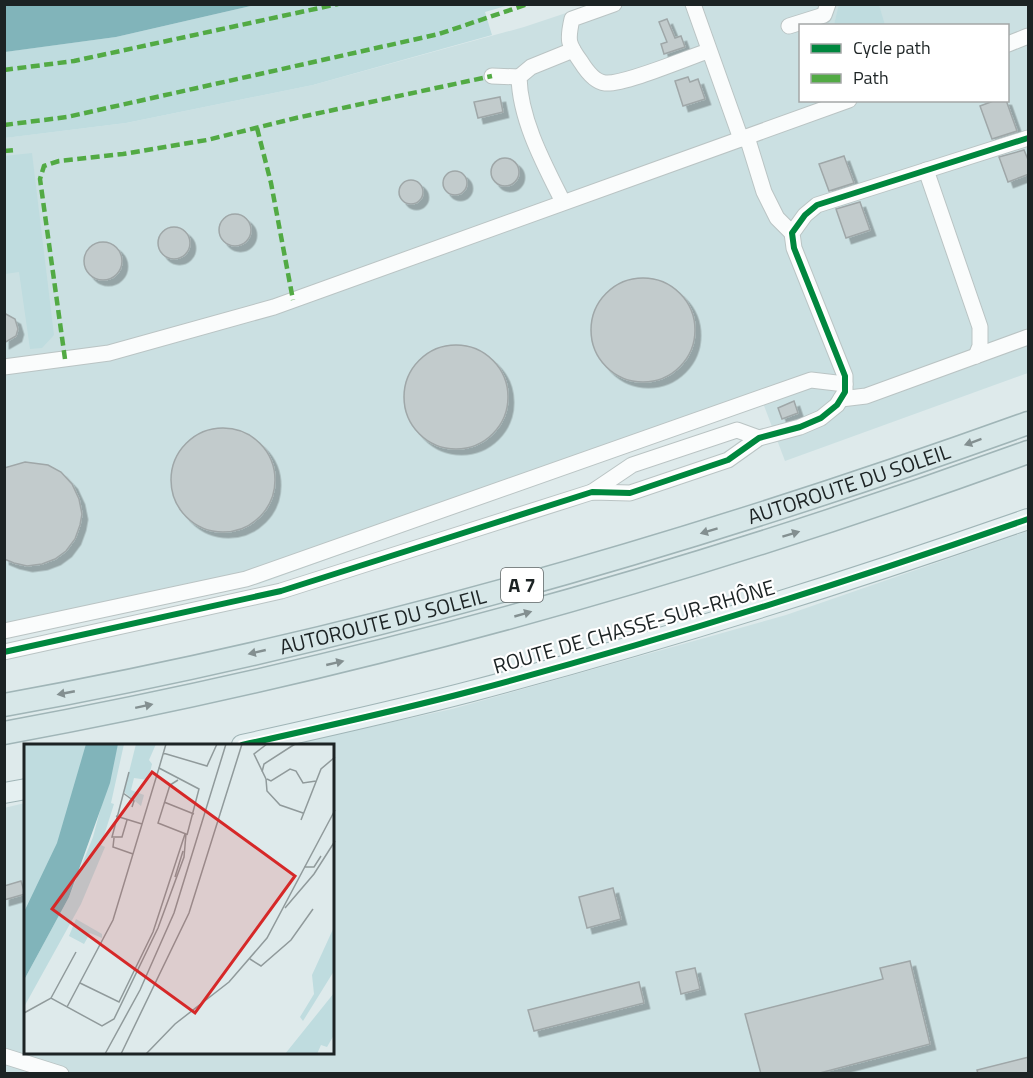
<svg xmlns="http://www.w3.org/2000/svg" width="1033" height="1078" font-family="'Titillium Web',sans-serif">
	<style>
		.built { fill: #cbe0e2; fill-rule: evenodd }
		.green { fill: #bfdcdf }
		.water { fill: #81b4ba }
		.building { fill: #c2cbcc; stroke: #9fa7a8; stroke-width: 1.5; filter: url(#shadow) }
		.lines { fill: none; stroke-linecap: round; stroke-linejoin: round }
		.minor-casing { stroke: #bac4c4; stroke-width: 17 }
		.major-casing { stroke: #a0b5b7; stroke-width: 22 }
		.highway-casing { stroke: #a0b5b7; stroke-width: 25 }
		.minor { stroke: #fafcfc; stroke-width: 15 }
		.major { stroke: #e5f0f1; stroke-width: 20 }
		.highway { stroke: #d7e7e8; stroke-width: 22 }
		.quiet { stroke: #52aa44; stroke-width: 4.5; stroke-dasharray: 9 4.5; stroke-linecap: butt }
		.cycleway-casing { stroke: #fff; stroke-width: 10 }
		.cycleway { stroke: #00873e; stroke-width: 6 }
		.oneway { fill: #838f90 }
		.labels { text-anchor: middle; stroke-width: 4.5; stroke-linejoin: round; paint-order: stroke }
		.shield { fill: #fff; stroke: #606566; stroke-width: 1.5 }
		.shield-label { font-size: 20px; font-weight: bold; fill: #1c2324 }
		.street-label { font-size: 21px; fill: #1c2324; stroke: #fff }
		.inset-road { fill: none; stroke: #909a9b; stroke-width: 1.5 }
		.view { fill: #d62828; fill-opacity: 0.15; stroke: #d62828; stroke-width: 3 }
		.inset-edge { fill: none; stroke: #1c2324; stroke-width: 3 }
	</style>
	<defs>
		<filter id="shadow"><feDropShadow dx="5.5" dy="5.5" stdDeviation="0" flood-color="#0004"/></filter>
	</defs>
	<rect width="100%" height="100%" fill="#deeaeb"/>
	<g class="built">
		<path d="M590,5H1028V373L785,461L763,403L259,584L5,637L4,138L126,123L313,85L524,27ZM800,26H1008V100H800Z"/>
		<path d="M1028,531V1073H5L4,808L25,803L26,1052H333V745H288L452,709L786,615Z"/>
	</g>
	<g class="green">
		<path d="M839,4L879,5L885,25H834Z"/>
		<path d="M255,5H509L485,12L492,35L313,85L126,123L5,138L4,52L116,37Z"/>
		<path d="M32,153L54,335L42,348L30,349L19,272L5,274L4,156Z"/>
	</g>
	<path class="water" d="M4,5L5,4L255,5L116,37L5,52Z"/>
	<g class="building">
		<path d="M667,19L675,38L681,36L685,47L664,54L661,44L667,42L659,22Z"/>
		<path d="M688,77L690,82L698,79L705,99L683,106L675,81Z"/>
		<path d="M500,97L503,112L478,118L474,102Z"/>
		<path d="M996,100H1006L1017,131L992,139L980,106Z"/>
		<path d="M1024,150L1029,162V174L1008,182L999,157Z"/>
		<path d="M844,156L854,183L829,191L819,164Z"/>
		<circle cx="505" cy="172" r="14"/>
		<circle cx="455" cy="183" r="12"/>
		<circle cx="411" cy="192" r="12"/>
		<path d="M860,202L870,230L846,238L836,209Z"/>
		<circle cx="235" cy="230" r="16"/>
		<circle cx="174" cy="243" r="16"/>
		<circle cx="103" cy="261" r="19"/>
		<circle cx="643" cy="330" r="52"/>
		<path d="M4,313L15,319L18,329L16,336L4,343Z"/>
		<circle cx="456" cy="397" r="52"/>
		<path d="M794,401L798,413L782,419L778,408Z"/>
		<circle cx="223" cy="480" r="52"/>
		<path d="M25,462L48,465L61,472L72,484L79,499L82,514L80,525L75,539L66,551L55,559L42,564L27,566L14,563L4,559V468Z"/>
		<path d="M21,881L25,894L4,900V886Z"/>
		<path d="M613,888L621,919L587,928L579,897Z"/>
		<path d="M910,961L930,1044L816,1074H761L745,1014L883,979L880,968Z"/>
		<path d="M695,968L700,989L681,994L676,972Z"/>
		<path d="M639,982L644,1003L534,1031L528,1010Z"/>
		<path d="M1029,1057V1074H978L977,1070Z"/>
	</g>
	<g class="lines">
		<g class="minor-casing">
			<g id="minor">
				<path d="M614,4L572,19C567,41 568,44 581,62C586,70 595,82 605,83C624,85 687,58 708,51"/>
				<path d="M693,4L741,139"/>
				<path d="M789,26L824,15L828,4"/>
				<path d="M1008,44L1028,36"/>
				<path d="M492,76L519,77"/>
				<path d="M747,137L764,192L777,218L792,233"/>
				<path d="M926,170L980,327V346L976,356"/>
				<path d="M563,202C544,164 520,120 519,77L531,67L573,50"/>
				<path d="M4,367L109,353L274,307L849,100"/>
				<path d="M841,399L866,396L1028,337"/>
				<path d="M592,492L632,465L737,430L759,438"/>
				<path d="M4,631L246,579L811,380L845,384"/>
				<path d="M4,652L281,591L592,492L630,493L728,460L759,438L800,427L821,418L837,405L845,392V376L794,248L792,233L805,215L817,205L1028,138"/>
				<path d="M4,1056L61,1074"/>
			</g>
		</g>
		<g class="major-casing">
			<g id="major">
				<path d="M242,745C319,728 396,711 472,691C660,641 845,583 1028,519"/>
				<path d="M4,793L26,789"/>
			</g>
		</g>
		<g class="highway-casing">
			<g id="highway">
				<path id="s1" d="M4,705C354,642 695,543 1028,423"/>
				<path d="M4,733C353,669 695,573 1028,452"/>
			</g>
		</g>
		<use href="#minor" class="minor"/>
		<use href="#major" class="major"/>
		<use href="#highway" class="highway"/>
		<g class="quiet">
			<path d="M4,70L74,61L338,4"/>
			<path d="M4,125L67,117L439,34L528,4"/>
			<path d="M257,128L271,183L293,300"/>
			<path d="M4,151L15,150"/>
			<path d="M65,359L40,179L44,166L59,161L123,154L207,140L296,118L492,76"/>
		</g>
		<g class="cycleway-casing">
			<g id="cycleway">
				<path d="M4,652L281,591L592,492L630,493L728,460L759,438L800,427L821,418L837,405L845,392V376L794,248L792,233L805,215L817,205L1028,138"/>
				<path d="M242,745C319,728 396,711 472,691C660,641 845,583 1028,519"/>
			</g>
		</g>
		<use href="#cycleway" class="cycleway"/>
	</g>
	<defs><path id="oneway-solid" d="M-6-.8H1V-3.2L6.5 0L1 3.2V.8H-6Z" transform="scale(1.5)"/></defs>
	<g class="oneway">
		<use href="#oneway-solid" transform="translate(973 442) rotate(160)"/>
		<use href="#oneway-solid" transform="translate(709 531) rotate(163)"/>
		<use href="#oneway-solid" transform="translate(791 534) rotate(-17)"/>
		<use href="#oneway-solid" transform="translate(523 614) rotate(-16)"/>
		<use href="#oneway-solid" transform="translate(257 652) rotate(167)"/>
		<use href="#oneway-solid" transform="translate(335 663) rotate(-13)"/>
		<use href="#oneway-solid" transform="translate(66 693) rotate(169)"/>
		<use href="#oneway-solid" transform="translate(144 706) rotate(-12)"/>
	</g>
	<g class="labels">
		<rect class="shield" x="501" y="568" width="42" height="34" rx="4.5"/>
		<g class="shield-label">
			<text x="522" y="592">A 7</text>
		</g>
		<g class="street-label">
			<text dy="7" stroke="none"><textPath href="#s1" startOffset="874">AUTOROUTE DU SOLEIL</textPath></text>
			<text dy="7" stroke="none"><textPath href="#s1" startOffset="388">AUTOROUTE DU SOLEIL</textPath></text>
			<text transform="translate(634 627) rotate(-16)" y="7">ROUTE DE CHASSE-SUR-RHÔNE</text>
		</g>
	</g>
	<g transform="translate(24 744)">
		<rect width="310" height="310" fill="#deeaeb"/>
		<path d="M0,0H78L0,193ZM94,0H100L87,59L90,60L77,101L81,103L57,160L0,263V236L45,153L69,93ZM112,0H132L125,16L128,20L124,36L110,34L107,46L120,51L117,62L100,48ZM52,175L78,190V194L66,189L60,200L45,192ZM310,183V227L279,277L276,273L290,250L288,231ZM310,249V291L303,303L297,301L293,310H261Z" fill="#bfdcdf"/>
		<path d="M62,0H94L86,39L45,153L0,236V168L33,99Z" fill="#81b4ba"/>
		<path class="inset-road" d="M142,0L135,24L175,45L163,91M243,0L230,10L242,35L243,47L256,61L279,69M139,9L183,22L193,0M238,28L240,20L271,0M243,35L247,37L266,25L272,27L279,39L292,37M99,49L110,57L108,63M140,58L170,70M92,72L118,80M103,76L98,93H88L105,28M277,76L297,25L311,13M90,94L89,103L109,110M280,123H290L297,112M151,133L159,107M261,164L290,130L311,97M226,215L237,222L267,196L289,165M56,239L95,258L129,188L161,90M27,254L52,208M43,263L89,176L135,24M0,269L27,254L78,282L90,275L134,184L160,113L162,90L134,79L146,41L154,36M81,310L116,246L150,169L202,0M97,310L165,169L218,0M122,310L151,280L205,238L243,194L311,66"/>
		<path class="view" d="M128,28L271,132L171,269L28,165Z"/>
		<rect width="310" height="310" class="inset-edge"/>
	</g>
	<rect width="1033" height="1078" fill="none" stroke="#1c2324" stroke-width="12"/>
	<rect x="799" y="24" width="210" height="78" fill="#ffffff" stroke="#a4a7a7" stroke-width="1.5"/>
	<rect x="811" y="44" width="30" height="9" fill="#00873e" stroke="#a4a7a7" stroke-width="1.5"/>
	<text x="853" y="54" font-size="18" fill="#1c2324">Cycle path</text>
	<rect x="811" y="74" width="30" height="9" fill="#52aa44" stroke="#a4a7a7" stroke-width="1.5"/>
	<text x="853" y="84" font-size="18" fill="#1c2324">Path</text>
</svg>
